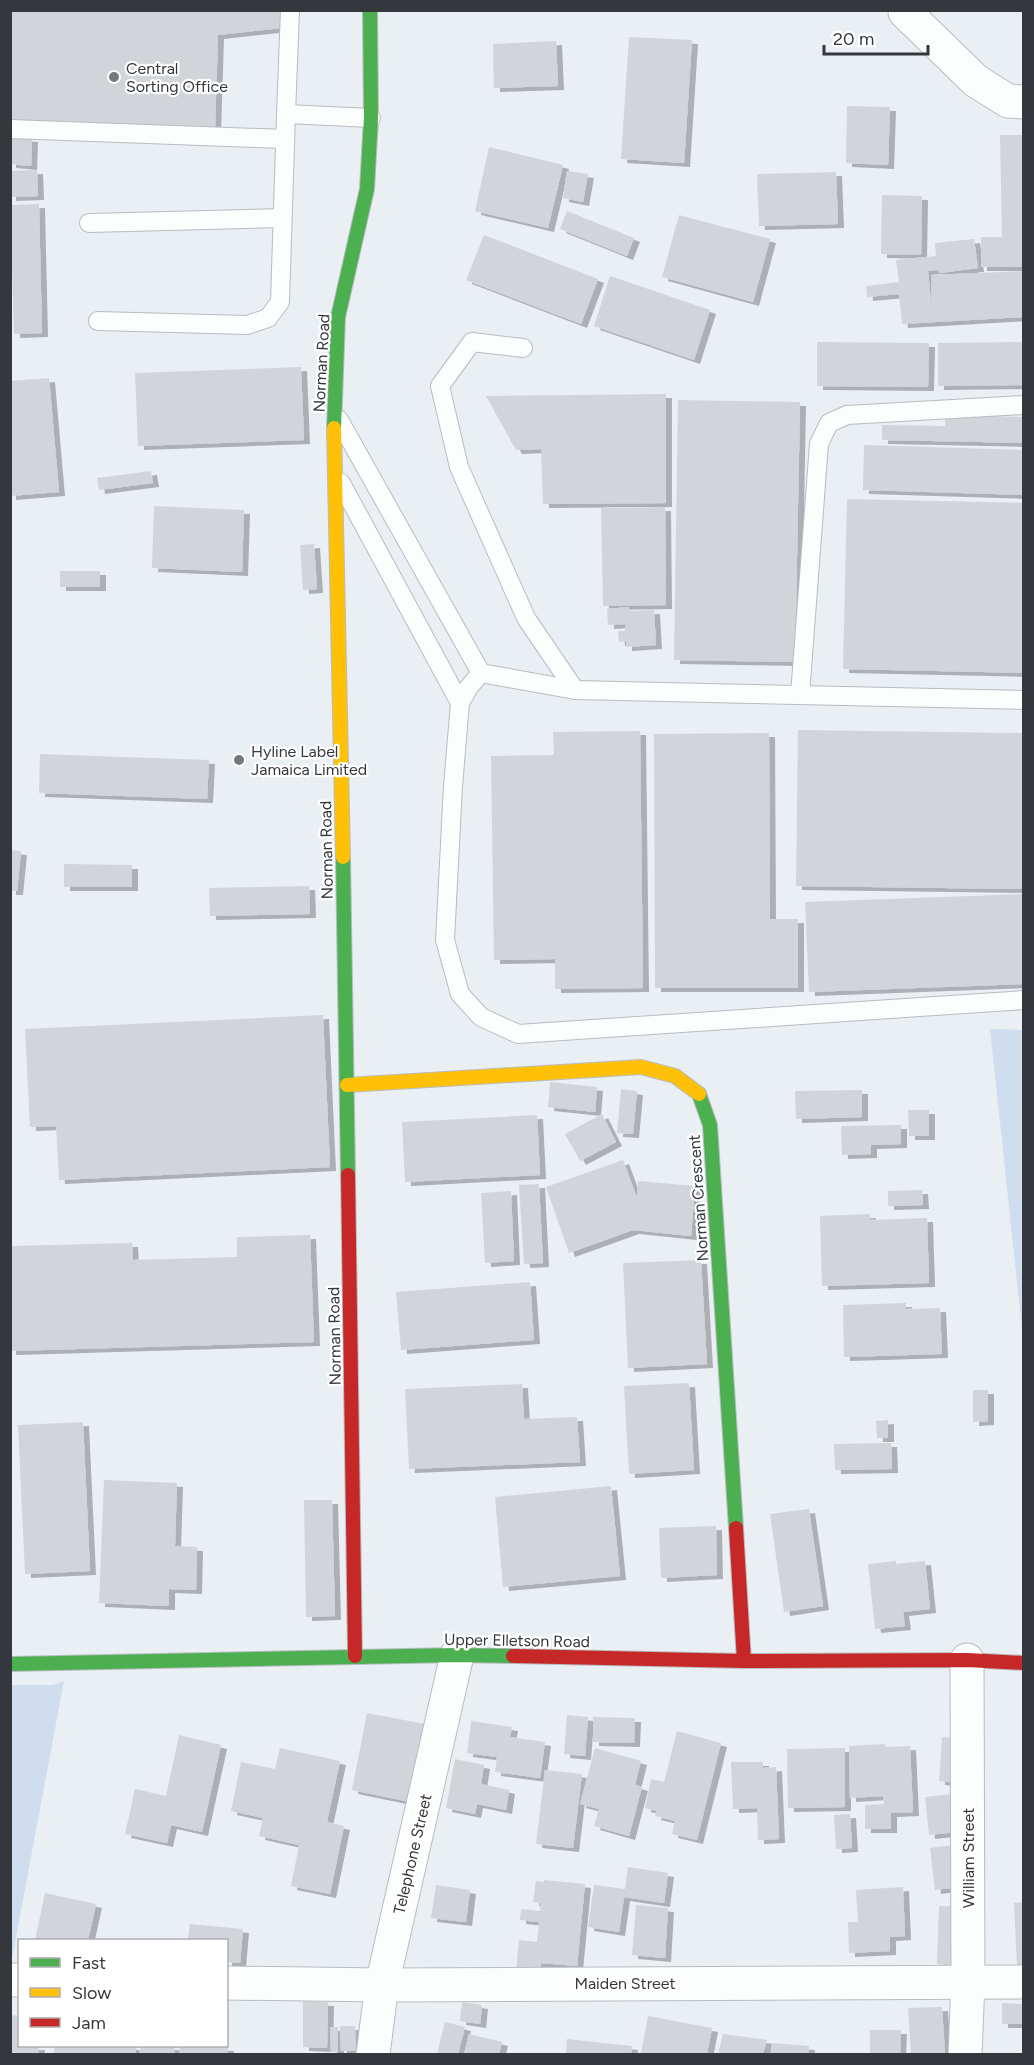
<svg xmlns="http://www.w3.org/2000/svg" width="1034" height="2065" font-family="Figtree,sans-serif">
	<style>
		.green { fill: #cfddee }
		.building { fill: #d1d5d9; filter: url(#shadow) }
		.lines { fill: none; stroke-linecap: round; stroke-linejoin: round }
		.lane-casing { stroke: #b8bcc0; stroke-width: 20 }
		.street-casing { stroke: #b8bcc0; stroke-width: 35 }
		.fast-casing { stroke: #b8bcc0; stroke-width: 16 }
		.slow-casing { stroke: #b8bcc0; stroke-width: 16 }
		.jam-casing { stroke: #b8bcc0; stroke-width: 16 }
		.lane { stroke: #fcfdfd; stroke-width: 18 }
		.street { stroke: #fcfdfd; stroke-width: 33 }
		.fast { stroke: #4caf50; stroke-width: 14 }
		.slow { stroke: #ffc107; stroke-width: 14 }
		.jam { stroke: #c62828; stroke-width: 14 }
		.poi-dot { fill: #74777c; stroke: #fff; stroke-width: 2 }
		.labels { text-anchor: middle; stroke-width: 4.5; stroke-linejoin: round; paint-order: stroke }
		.poi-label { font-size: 16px; fill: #34373b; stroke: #fff; text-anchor: start }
		.street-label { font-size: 16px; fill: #34373b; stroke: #fff }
	</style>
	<defs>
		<filter id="shadow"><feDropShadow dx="6" dy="4" stdDeviation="0" flood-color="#0004"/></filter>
	</defs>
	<rect width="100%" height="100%" fill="#eaeff4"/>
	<g class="green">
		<path d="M990,1029L1023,1030V1338Z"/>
		<path d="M64,1681L11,1964V1685H53Z"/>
	</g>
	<g class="building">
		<path d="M10,10H283L282,28L218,35L215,129L10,120Z"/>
		<path d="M629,37L692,40L684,163L621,159Z"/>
		<path d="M556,41L558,86L494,88L493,44Z"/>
		<path d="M847,106L890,107L888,165L846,163Z"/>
		<path d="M1000,135H1023L1024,267H981V237H1002Z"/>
		<path d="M10,137L32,138L31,166L10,164Z"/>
		<path d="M489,147L563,165L548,228L475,211Z"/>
		<path d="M37,170L38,196L10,197V171Z"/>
		<path d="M567,171L588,174L583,202L563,198Z"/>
		<path d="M836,172L838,224L759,226L757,174Z"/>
		<path d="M882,195L922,196L921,255L881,254Z"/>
		<path d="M39,204L42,333L14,334L10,205Z"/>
		<path d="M567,211L634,238L627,256L560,229Z"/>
		<path d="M679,215L770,239L753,302L662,277Z"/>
		<path d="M484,235L598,279L581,324L466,280Z"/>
		<path d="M974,239L978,268L940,273L938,270L928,271L932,313L931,275L1024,271V317L902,324L899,294L867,297L866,286L899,282L896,260L936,256L935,243Z"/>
		<path d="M610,276L710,310L694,360L594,326Z"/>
		<path d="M817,342L929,343L928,387L817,386Z"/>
		<path d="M1024,342V385L938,386V343Z"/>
		<path d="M301,367L304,440L138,446L135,373Z"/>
		<path d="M49,378L59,492L10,496V381Z"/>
		<path d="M666,394V503L543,504L541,449L516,450L486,396Z"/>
		<path d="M678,400L800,402L795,662L674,660Z"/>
		<path d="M945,415L1024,417V443L882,440V425L945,426Z"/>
		<path d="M864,445L1024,450V495L863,490Z"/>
		<path d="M151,471L153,483L99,490L97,478Z"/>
		<path d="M847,499L1024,503V673L843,669Z"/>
		<path d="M154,506L244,510L242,572L152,568Z"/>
		<path d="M665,507L666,605L603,606L601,508Z"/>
		<path d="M314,544L317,589L303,590L300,545Z"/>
		<rect x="60" y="571" width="40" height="16"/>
		<path d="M629,607V611L654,610L656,645L626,647V641L619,642L618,631H625V624L608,625L607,609Z"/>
		<path d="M798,730L1024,733V889L796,886Z"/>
		<path d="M640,731L643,988L555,989V959L494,960L491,756L554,755L553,732Z"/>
		<path d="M769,733L770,919H798V988H655L654,734Z"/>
		<path d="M40,754L209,760L207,799L39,793Z"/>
		<path d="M10,850L21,851L17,891H10Z"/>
		<path d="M64,864L132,865V887H64Z"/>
		<path d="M309,886L310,914L210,916L209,888Z"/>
		<path d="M1024,894V984L809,992L805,902Z"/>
		<path d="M323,1015L330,1167L59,1180L56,1126L30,1127L25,1029Z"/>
		<path d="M550,1082L597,1087L595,1112L548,1107Z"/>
		<path d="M621,1089L637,1091L633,1134L617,1133Z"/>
		<path d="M862,1090V1117L796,1119L795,1091Z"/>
		<path d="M908,1110H929V1136H909Z"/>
		<path d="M602,1114L616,1142L580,1161L565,1134Z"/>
		<path d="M537,1115L540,1175L405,1182L402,1122Z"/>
		<path d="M901,1125V1144L871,1145V1154L842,1155L841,1126Z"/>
		<path d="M623,1160L637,1198L638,1181L695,1186L691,1236L633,1230L569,1253L546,1187Z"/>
		<path d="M539,1184L543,1263L524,1264L519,1185Z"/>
		<path d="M922,1190L923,1205L888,1206V1191Z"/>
		<path d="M511,1191L514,1261L485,1263L481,1193Z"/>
		<path d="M870,1214V1220L927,1218L929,1283L822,1286L820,1216Z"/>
		<path d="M310,1235L314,1342L10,1351V1246L132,1243L133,1260L237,1257V1237Z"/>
		<path d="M701,1260L707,1364L628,1368L623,1263Z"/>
		<path d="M530,1282L534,1340L401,1350L396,1292Z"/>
		<path d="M906,1303V1309L940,1308L942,1354L844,1357L843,1305Z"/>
		<path d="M689,1383L694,1470L629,1474L624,1386Z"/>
		<path d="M522,1384L524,1419L577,1417L580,1462L409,1469L405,1389Z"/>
		<path d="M973,1390H988V1421L973,1422Z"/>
		<path d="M888,1420V1438H877L876,1421Z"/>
		<path d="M83,1422L90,1571L25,1574L18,1425Z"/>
		<path d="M891,1443L892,1469L835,1470L834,1444Z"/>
		<path d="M104,1480L177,1483L175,1546L197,1547L196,1590L169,1589V1606L99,1603Z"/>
		<path d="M611,1486L620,1576L503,1587L495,1497Z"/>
		<path d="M304,1500H332L335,1616L306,1617Z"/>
		<path d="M809,1509L823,1606L784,1612L770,1514Z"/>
		<path d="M716,1526L717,1575L661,1578L659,1528Z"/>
		<path d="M896,1561V1564L925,1561L930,1609L903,1612L905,1626L875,1629L868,1564Z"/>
		<path d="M367,1713L425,1724L410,1802L352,1790Z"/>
		<path d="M567,1715L588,1717L585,1756L564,1754Z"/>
		<path d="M593,1717L635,1718L634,1743L593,1742Z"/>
		<path d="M471,1721L512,1727L510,1737L545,1742L540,1778L495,1772L497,1757L467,1753Z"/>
		<path d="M677,1731L721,1743L697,1840L672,1834L675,1821L655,1816L657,1811L645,1808L651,1779L664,1782Z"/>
		<path d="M179,1735L221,1745L202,1832L171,1825L167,1843L125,1834L135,1789L166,1796Z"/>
		<path d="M942,1737L961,1739L958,1783L939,1781Z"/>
		<path d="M885,1744V1747L910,1746L913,1812L891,1813V1829H865V1805L884,1804L883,1796L850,1798L849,1746Z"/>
		<path d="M280,1748L340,1761L327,1822L344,1826L330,1894L291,1886L299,1845L259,1836L263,1818L231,1811L241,1762L275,1769Z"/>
		<path d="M595,1748L641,1761L635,1785L642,1787L629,1836L594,1826L599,1809L580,1804Z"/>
		<path d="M845,1748V1807L788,1808L787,1749Z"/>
		<path d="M455,1759L484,1765L481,1784L509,1790L506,1810L477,1804L475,1814L446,1808Z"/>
		<path d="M731,1762H763V1768L776,1767L779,1839L758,1840L757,1808L733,1809Z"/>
		<path d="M545,1770L582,1774L573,1848L536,1844Z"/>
		<path d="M962,1793L966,1831L929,1835L925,1797Z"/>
		<path d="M850,1814L852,1848L836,1849L834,1815Z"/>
		<path d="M960,1844L965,1886L935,1890L930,1848Z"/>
		<path d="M628,1867L668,1873L664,1903L624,1897L619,1932L588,1927L594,1885L625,1889Z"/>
		<path d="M544,1880L585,1884L577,1966L541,1963L540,1974L516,1972L519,1940L537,1942L539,1922L520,1920L521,1909L540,1911L541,1903L533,1902L536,1881L544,1882Z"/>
		<path d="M436,1885L470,1890L466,1922L431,1918Z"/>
		<path d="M903,1887L905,1936L890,1937V1951L849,1953L848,1922H858L856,1890Z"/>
		<path d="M45,1893L96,1904L88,1940H35Z"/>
		<path d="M1024,1902V1967H1017L1014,1903Z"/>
		<path d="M636,1905L668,1908L665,1958L632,1955Z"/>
		<path d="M939,1906L966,1907L964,1965L937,1964Z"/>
		<path d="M190,1924L243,1929L240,1963L226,1962V1940H188Z"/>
		<path d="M303,2001L328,2002L327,2048L303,2047Z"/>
		<path d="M462,2002L482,2005L480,2024L460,2021Z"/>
		<path d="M1002,2003L1024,2004V2024H1002Z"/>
		<path d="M942,2007L945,2054H911L908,2008Z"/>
		<path d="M10,2015L20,2016V2046H39L38,2054H10Z"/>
		<path d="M648,2016L712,2028L707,2054H641Z"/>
		<path d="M445,2022L465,2027L458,2054H437Z"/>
		<path d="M340,2026H355L356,2051H341Z"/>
		<path d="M330,2027H338V2052H331Z"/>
		<path d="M870,2030H901L900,2054H870Z"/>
		<path d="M469,2034L502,2042L499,2054H464Z"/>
		<path d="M723,2034L767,2040L763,2054H718Z"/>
		<path d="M567,2039L632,2046L631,2054H566Z"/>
		<path d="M772,2043L809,2046L808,2054H771Z"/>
		<path d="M55,2046H137L135,2054H53Z"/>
		<path d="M141,2046H175L174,2054H139Z"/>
		<path d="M180,2046L228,2047L227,2054H179Z"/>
	</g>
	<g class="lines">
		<g class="lane-casing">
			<g id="lane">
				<path d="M290,10L286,114L371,118"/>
				<path d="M10,129L285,139"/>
				<path d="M89,223L282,218"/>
				<path d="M98,321L247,325L268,318L280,302L286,114"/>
				<path d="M523,348L472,342L440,386L459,467L526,618L575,690"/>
				<path d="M339,420L481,673"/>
				<path d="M341,483L460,703"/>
				<path d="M800,695L819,444L829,423L847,415L1024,405"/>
				<path d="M1024,700L575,690L481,673L469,687L460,703L453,786L445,940L460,994L481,1017L518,1034L1024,1000"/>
			</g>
		</g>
		<g class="street-casing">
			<g id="street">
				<path d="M905,12L976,81L1008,101L1024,102"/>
				<path d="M10,1980H20"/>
				<path d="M226,1983L382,1985L1024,1982"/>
				<path d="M373,2054L382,1985L457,1655"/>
				<path d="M965,2054L968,1981L967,1660"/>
			</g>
		</g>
		<g class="fast-casing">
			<g id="fast">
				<path d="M334,428L338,317L367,189L371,118L370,10"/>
				<path d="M343,857L348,1175"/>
				<path d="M699,1094L710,1125L736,1528"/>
				<path d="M10,1664L457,1655L513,1656"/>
			</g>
		</g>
		<g class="slow-casing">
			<g id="slow">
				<path d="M334,428L343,857"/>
				<path d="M347,1085L641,1067L675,1076L699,1094"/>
			</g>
		</g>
		<g class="jam-casing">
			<g id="jam">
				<path d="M348,1175L355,1656"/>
				<path d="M736,1528L744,1661"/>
				<path d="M513,1656L744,1661L967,1660L1024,1663"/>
			</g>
		</g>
		<use href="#lane" class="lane"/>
		<use href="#street" class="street"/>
		<use href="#fast" class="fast"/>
		<use href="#slow" class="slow"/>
		<use href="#jam" class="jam"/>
	</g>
	<g class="poi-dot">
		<circle cx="114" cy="77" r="6"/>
		<circle cx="239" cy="760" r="6"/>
	</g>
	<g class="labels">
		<g class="poi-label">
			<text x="126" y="74">Central<tspan x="126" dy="18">Sorting Office</tspan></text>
			<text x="251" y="757">Hyline Label<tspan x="251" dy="18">Jamaica Limited</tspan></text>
		</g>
		<g class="street-label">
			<text transform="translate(321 363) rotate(-87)" y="6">Norman Road</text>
			<text transform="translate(326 850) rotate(-91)" y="6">Norman Road</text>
			<text transform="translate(698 1198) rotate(-94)" y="6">Norman Crescent</text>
			<text transform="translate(334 1336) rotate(-91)" y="6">Norman Road</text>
			<text transform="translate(517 1640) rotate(1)" y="6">Upper Elletson Road</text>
			<text transform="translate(412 1854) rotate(-77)" y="6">Telephone Street</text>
			<text transform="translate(968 1858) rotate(-90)" y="6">William Street</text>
			<text x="625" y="1989">Maiden Street</text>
		</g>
	</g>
	<rect width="1034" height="2065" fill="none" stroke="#34373b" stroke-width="24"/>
	<rect x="18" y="1939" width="210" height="108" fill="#ffffff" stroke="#aeafb1" stroke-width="1.5"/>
	<rect x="30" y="1958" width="30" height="9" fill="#4caf50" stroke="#aeafb1" stroke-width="1.5"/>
	<text x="72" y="1969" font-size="18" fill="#34373b">Fast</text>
	<rect x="30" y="1988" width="30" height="9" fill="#ffc107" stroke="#aeafb1" stroke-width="1.5"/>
	<text x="72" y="1999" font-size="18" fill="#34373b">Slow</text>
	<rect x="30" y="2018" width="30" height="9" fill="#c62828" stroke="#aeafb1" stroke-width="1.5"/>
	<text x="72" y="2029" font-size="18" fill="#34373b">Jam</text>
	<path d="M824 45v9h104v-9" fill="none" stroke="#34373b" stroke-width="3"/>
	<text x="833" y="45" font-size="18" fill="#34373b" stroke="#ffffff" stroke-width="4.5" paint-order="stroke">20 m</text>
</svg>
